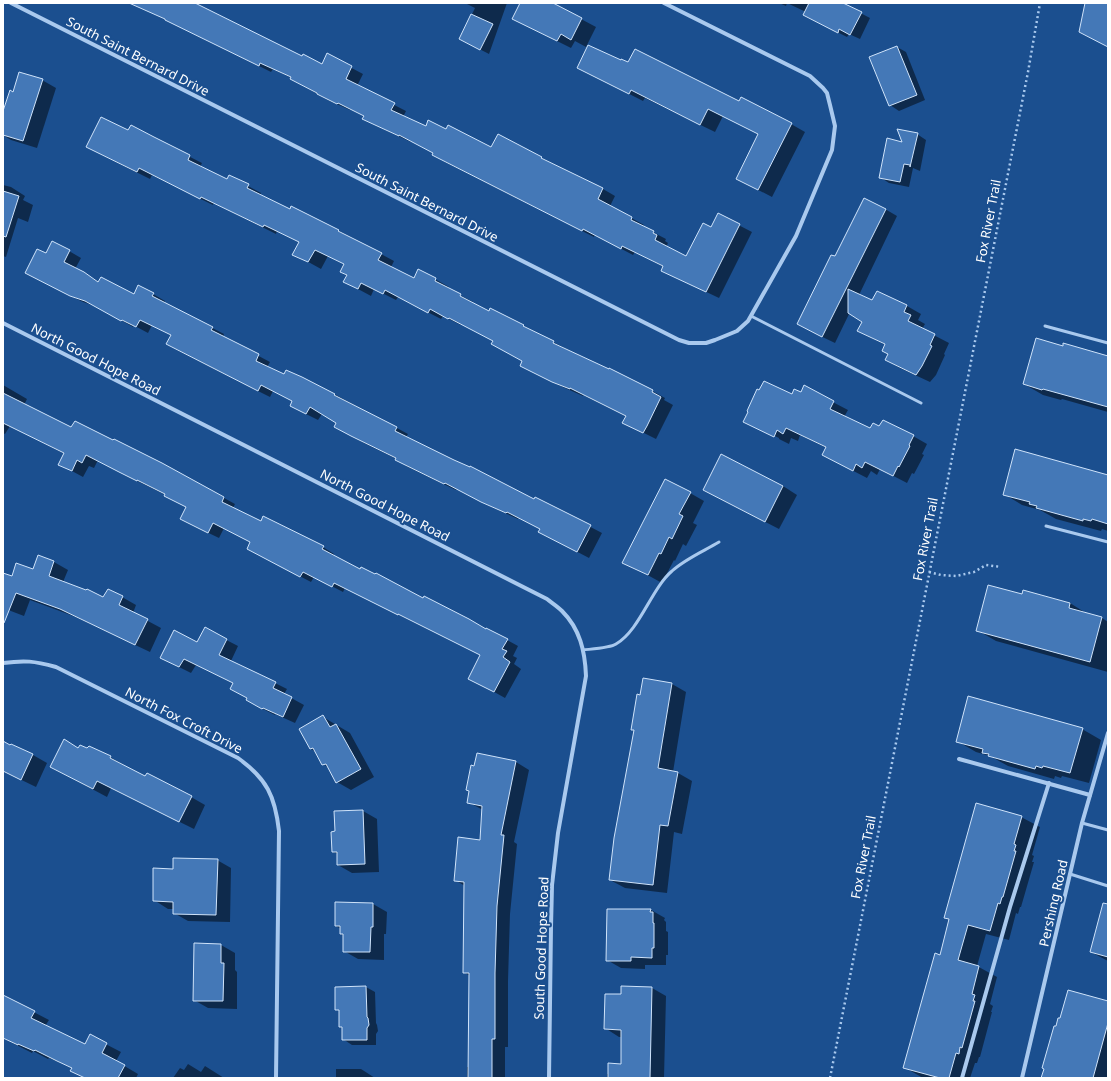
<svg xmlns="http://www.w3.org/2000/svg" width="1111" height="1081" font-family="'Noto Sans',sans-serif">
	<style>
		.shadow { fill: #0007 }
		.building { fill: #4478b7; stroke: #cfe3fa }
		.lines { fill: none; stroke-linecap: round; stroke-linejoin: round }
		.path { stroke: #a9c9ee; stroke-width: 2.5; stroke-dasharray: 2 3; stroke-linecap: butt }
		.lane { stroke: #a9c9ee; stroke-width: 3 }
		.street { stroke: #a9c9ee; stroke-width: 4 }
		.labels { text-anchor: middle; stroke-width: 4; stroke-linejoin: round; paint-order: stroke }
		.street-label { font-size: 13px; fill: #fff; stroke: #1b4f8f }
	</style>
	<rect width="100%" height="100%" fill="#1b4f8f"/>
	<g class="shadow">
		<path d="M134,3H193L302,57L322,65L327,55L363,74L357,86L406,111L403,117L426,127L446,130L492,148L541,158L603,189L615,196L610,206L644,225L643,227L666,239L665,241L668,243L666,247L687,257L712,229L719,215L752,232L719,298L675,277L664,267L635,252L633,255L595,235L594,237L445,162L434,153L411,141V142L375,125L364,118L365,116L350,109V110L330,101L291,79L292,78L273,69L271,72L178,26Z"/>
		<path d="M465,3H507L489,54L460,39L475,8Z"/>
		<path d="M521,3H551L596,27L586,47L575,41L571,48L527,26Z"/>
		<path d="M779,3H841L870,18L860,39L849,34L847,37L813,20L804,15L806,12L787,3L786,6Z"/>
		<path d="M897,47L906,52L925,100L899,111L890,105Z"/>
		<path d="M621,61L739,102L791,124L805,132L772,197L737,179L759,134L723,116L715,132L645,98L643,101L592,75Z"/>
		<path d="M42,80L56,88L37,148L11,140L3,135V114L14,93Z"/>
		<path d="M131,127L202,163L200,167L227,181L229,176L261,193L260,195L290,210L292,207L339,231L381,254L394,261L391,267L414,279L419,270L449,287L448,289L473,302L472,304L553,342L566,349L652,391L665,398L664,400L673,405L656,439L636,429L626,416L583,395V396L565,388L534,373L523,361L494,341L462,324L461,325L443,316L441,319L398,297L396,300L374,289L371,296L345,282L348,275L345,264L328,256L321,269L294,254L300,242L277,231L276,234L214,203L213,205L152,175L150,179L100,154L128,132Z"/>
		<path d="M917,134L926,140L920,171L913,168L909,187L889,183L880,177L903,144Z"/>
		<path d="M3,185L11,187L25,196L23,200L33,205L28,222L18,218L6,257L3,256Z"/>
		<path d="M885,209L897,216L859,295L873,302L877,292L907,306L921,314L918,320L925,324L922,329L949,343L944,354L945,355L936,375L930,382L900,368L886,360L889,354L886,345L858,331L863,321L850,312L835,343L810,331L836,258Z"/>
		<path d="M69,251L81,258L75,269L99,282L135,295L153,294L165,301L164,303L224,334L223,337L270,362L267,367L285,375L334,394L408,434L406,437L534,500L535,498L602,533L589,558L551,538L541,529L518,518V519L494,508L457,489L456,490L408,467L397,460V459L364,443L352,436L337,423L322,414L318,420L302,412L293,401L273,391L270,397L179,351L167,344L171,335L152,325L148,333L133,325V327L98,307L83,302L37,279L47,255Z"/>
		<path d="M1063,347L1108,357V412L1062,399L1061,400L1043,395L1024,384Z"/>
		<path d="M3,385L27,399L24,405L72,429L162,464L235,504L233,508L261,523L264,517L323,547L334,554L333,556L507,640L518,646L513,656L517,658L514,664L521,669L505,698L480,684L481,655L345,588L343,592L314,577L311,582L259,555L251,542L224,528L219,538L192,525L187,507L166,495L131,478L98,460L94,468L89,466L83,477L59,464L65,454L10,426L5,434L3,433Z"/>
		<path d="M804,387L848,410L844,417L870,430L880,427L913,436L927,444L922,454L924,455L914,474L912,473L907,483L880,469L877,475L871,471L867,478L838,463L827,448L800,435L798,441L791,438L789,444L779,439V438L758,428V429L745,422L792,396L801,393Z"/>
		<path d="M1108,476V531L1102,529L1101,531L1056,519L1040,510L1022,505L1004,494Z"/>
		<path d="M783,486L797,495L779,529L718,498Z"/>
		<path d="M690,493L704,501L693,523L697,525L686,546L683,544L675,561L674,560L662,583L624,562Z"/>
		<path d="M39,557L54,562L68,570L63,582L104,599L122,597L136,605L133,613L161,628L150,652L76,617L30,600L24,616L3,608V574L12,578L34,570Z"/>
		<path d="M1024,591L1070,603L1089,615L1102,618L1108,622V672L996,641L977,630L1023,596Z"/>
		<path d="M205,629L238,646L231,661L287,689L284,694L304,705L295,723L275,714V715L259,707L248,698L234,683L196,665L191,673L173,664L198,643Z"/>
		<path d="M672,684L686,692L673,772L678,773L692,781L682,834L674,832L667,893L625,888L610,880L635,731L632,729L641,696Z"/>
		<path d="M323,717L350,733L374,777L351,790L337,782L329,768L323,764L316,752L311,749Z"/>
		<path d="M1082,729L1101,740L1089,783L1062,776L1061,778L1055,776L1054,779L1008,766L990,756L976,752L957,741Z"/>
		<path d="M3,743L11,746L12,745L33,755L47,763L36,787L3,771Z"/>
		<path d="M79,749L110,757L124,765L123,766L146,778L191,797L205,805L194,829L111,788L107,797L51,767Z"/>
		<path d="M477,754L516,762L529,770L514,842L517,844L510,914L508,981V1047H505V1078H467V1067H469L470,976L464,972L465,886L455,880L481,841L483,810L468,802L470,792L467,790L475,767Z"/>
		<path d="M363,811L377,819L379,872L352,873L338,865V854L333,852Z"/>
		<path d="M1021,817L1040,827L1032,855L1034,856L1032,862H1034L1021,907H1020L1018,914L1016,913L1009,940L986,934L977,966L997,977L990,1004L993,1006L991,1012H992L980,1057H979L977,1063H975L970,1078H923L904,1067L940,956L950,920L945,918Z"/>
		<path d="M217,860L231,868L230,922L188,921L174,913V909H168L154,900L174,870Z"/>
		<path d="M373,904L387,912L386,934H384V960L358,959L344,951V936L341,934V929L336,926Z"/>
		<path d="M1108,909V961L1091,952Z"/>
		<path d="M651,910L665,918L664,920L666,922V931L668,932V955H666V965H645V969L621,968L607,960Z"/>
		<path d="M195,944L221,945L235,953V970L237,972V1009L208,1008L194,1000Z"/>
		<path d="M366,987L375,992L376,1023L377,1025L378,1031L376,1034V1045H352L343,1039V1028L340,1027V1011L336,1009V988Z"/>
		<path d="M652,988L666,996L664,1078H607V1074H609L622,1065V1037H619L605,1028L622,995Z"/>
		<path d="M3,996L49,1020L45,1026L85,1045L90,1036L121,1052L116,1061L138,1074L136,1078H85L73,1068L54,1060L49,1058L48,1059L33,1051L32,1053L3,1038Z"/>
		<path d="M1108,1002V1078H1044Z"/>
		<path d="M188,1064L201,1072L205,1066L224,1078H173L180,1068L184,1070Z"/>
		<path d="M336,1069H361L375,1078H336Z"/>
	</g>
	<g class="building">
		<path d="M129,3H195L302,56L303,54L322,64L327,53L352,66L346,79L395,103L391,110L426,126L428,120L446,129L448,125L491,147L498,134L542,157L541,158L603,188L598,199L632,217L631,220L654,231L653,233L657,235L655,240L686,256L703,223L711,227L718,213L740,224L706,292L661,271L663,266L622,246L621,249L583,229L582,231L432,155L433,153L399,135V136L362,119L364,116L338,103L337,104L317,94V93L290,79L291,77L260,63L259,66L165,20V19Z"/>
		<path d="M520,3H553L582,18L571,40L561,34L557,41L512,19Z"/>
		<path d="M809,3H843L862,12L850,35L839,29L838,33L803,15Z"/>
		<path d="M1085,3H1108V47L1079,32Z"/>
		<path d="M471,14L493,24L480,50L459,39Z"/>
		<path d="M588,45L621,60V59L628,62L635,49L739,101L741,97L792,123L758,190L736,179L758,134L708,109L700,125L631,90L629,94L577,68Z"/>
		<path d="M897,46L917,95L889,106L869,57Z"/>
		<path d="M19,72L43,79L23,141L3,135V111L10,90L13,92Z"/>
		<path d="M101,117L128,130L131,125L154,137L190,155L188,160L227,179L229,175L249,184L247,188L290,209L291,206L339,230L338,231L382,253L378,260L414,278L418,269L436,278L435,281L461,294L460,296L489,311L490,308L524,325L523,326L554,341L553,343L609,369V368L653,390L652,392L661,397L647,426L643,433L622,423L626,416L570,388V389L552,382L520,366L522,361L491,344L493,341L449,318L448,319L430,309L428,313L385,290L383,294L361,283L358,289L343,282L347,275L340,272L344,264L315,250L308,262L292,255L299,242L264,225L263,227L201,197L200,199L139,168L137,172L86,147Z"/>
		<path d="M897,129L918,133L910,167V165L904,164L900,182L879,178L887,138L902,142Z"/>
		<path d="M3,191L19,196L6,237L3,236Z"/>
		<path d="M864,198L886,209L822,337L797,324L831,255L835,256Z"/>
		<path d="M52,241L70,250L64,262L84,272L98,282L101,277L134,294L138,285L154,293L152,296L213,327L211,330L259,354L256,361L284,374L286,370L302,377L335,394L334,395L397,427L395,431L454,460L470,467V466L534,499L535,497L591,525L577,552L538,532L540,529L507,512L506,513L481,502L445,483L444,484L395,460L396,458L351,436L334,427L336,423L310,407L306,414L290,406L292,401L261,385L258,391L166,344L171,335L140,320L136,327L122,320L121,321L85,301L70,296L25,273L37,249L46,253Z"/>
		<path d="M848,289L872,300L877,291L907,305L904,312L911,315L908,321L935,334L930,345L932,346L922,366L916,375L885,360L888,354L882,351L885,344L857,331L862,322L848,313Z"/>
		<path d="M1036,338L1063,346V343L1108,356V407L1043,389L1042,390L1023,384Z"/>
		<path d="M764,381L792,394L794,389L801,392L804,385L834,401L830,409L870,428L873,423L879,426L883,420L914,435L909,445L910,446L899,467L898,466L893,476L865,462L862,468L856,464L853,471L822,455L826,447L786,428L783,434L777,430L774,437L743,422L748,412L747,411L757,389L759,390Z"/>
		<path d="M3,393L71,427L75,421L113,440L114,439L162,463L224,497L222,502L261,521L263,516L324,546L322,549L360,569L361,567L375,574L376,573L423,598L424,596L469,619L486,629V628L508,639L502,649L507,651L503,657L510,662L494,692L468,679L480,655L398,614V615L334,583L332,587L303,572L300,577L247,549L250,542L213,523L208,533L180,519L186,507L164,496L165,494L137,480V481L119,472L86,455L82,463L77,460L72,471L58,465L64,453L3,423Z"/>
		<path d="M1015,449L1108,475V524L1092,519L1091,521L1083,519V521L1036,508L1037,506L1029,504L1030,502L1003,495Z"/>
		<path d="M721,454L783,486L765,522L703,490Z"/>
		<path d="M665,479L691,492L679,514L683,516L672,539L669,537L661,554L659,553L648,575L622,563Z"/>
		<path d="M38,555L54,561L49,576L86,590L87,589L103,597L108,589L123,596L119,605L148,619L135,645L60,609L16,593L4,623H3V573L12,576L16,563L33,569Z"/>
		<path d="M988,585L1022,594L1023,590L1070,603L1069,608L1102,617L1090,662L976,631Z"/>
		<path d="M205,627L227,639L219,655L276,682L273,688L292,697L283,717L263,708L262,709L246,700L247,698L230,689L233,683L184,659L179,667L160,658L174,630L197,642Z"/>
		<path d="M643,678L672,683L658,768L678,772L668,826L660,825L653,885L609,880L614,838L634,730H631L637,694L640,695Z"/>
		<path d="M968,696L1083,728L1070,773L1043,766L1042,768L1036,766L1035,769L988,756L989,754L982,753L983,749L956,742Z"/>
		<path d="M323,715L330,727L336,724L361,769L336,783L326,764L322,765L313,748L310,749L299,729Z"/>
		<path d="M64,739L78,748L80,745L87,748L89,746L111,756L110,758L145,776L147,773L192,796L179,822L97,781L93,789L50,767Z"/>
		<path d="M3,741L10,745L11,744L33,754L21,780L3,771Z"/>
		<path d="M477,753L516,761L501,835H504L497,906L495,973V1039H492V1078H468L469,973H463L464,882L454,881L458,837L480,840L482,806L467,803L469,791L466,790L471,765L474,766Z"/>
		<path d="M976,803L1022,816L1014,844L1016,845L1014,851H1016L1003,897H1002L1000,904L998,903L990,931L968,925L958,960L979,966L972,994L975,995L973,1001H975L962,1048L960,1047L959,1054L956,1053L949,1078H940L903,1068L935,953L940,955L949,919L944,918Z"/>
		<path d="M363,810L365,864L337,865V852H332L331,832L335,831L334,811Z"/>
		<path d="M173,858L218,859L216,915L173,914V902L153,901V868L173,869Z"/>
		<path d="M335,902L373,903V927H371L370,952H343V934H340V926H335Z"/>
		<path d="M1103,903L1108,904V957L1090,952Z"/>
		<path d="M607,909H651L650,912H653V923H654V948H652V958L631,957V961H606Z"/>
		<path d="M194,943L221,944V963H224L223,1001H193Z"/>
		<path d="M366,986L367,1017L368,1018L369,1025L367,1028V1040H342V1027H339V1010H335V987Z"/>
		<path d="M621,986L652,987L650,1078H608V1063L621,1064V1030L604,1029L605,994H621Z"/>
		<path d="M1068,990L1108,1001V1023L1093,1078H1041L1044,1069L1042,1068L1054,1026H1056L1058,1018H1060Z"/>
		<path d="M3,995L35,1011L31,1018L85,1044L90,1034L107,1043L102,1053L125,1065L118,1078H85L70,1071L72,1068L57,1061L35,1050L34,1051L18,1044V1045L3,1038Z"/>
	</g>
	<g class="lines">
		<g class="path">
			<path d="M929,572L941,575L956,576L974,572L986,565L1001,567"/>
			<path d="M830,1078L1028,72L1040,3"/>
		</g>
		<g class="lane">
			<path d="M751,316L921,403"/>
			<path d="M1045,326L1108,343"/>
			<path d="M1046,526L1108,542"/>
			<path d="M583,650C591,649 610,648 616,644C640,630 651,589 672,571C685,559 704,551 719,542"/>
			<path d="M1082,823L1108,830"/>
			<path d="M1070,874L1108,886"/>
		</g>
		<g class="street">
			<path d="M11,3L679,340L689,343H706L715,340L737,331L748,321L796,236L832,150L835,126L830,105L827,93L823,88L810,76L664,3"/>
			<path d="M3,323L547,599C552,603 557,606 562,611C580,629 585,651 586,676L558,833L552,885L551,927L549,1078"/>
			<path d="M3,663C25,660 34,661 56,667L238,758C267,779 275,796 279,831L276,1078"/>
			<path d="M959,759L1090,795"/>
			<path d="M962,1078L1010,907L1049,783"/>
			<path d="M1022,1078L1082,823L1108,733"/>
		</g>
	</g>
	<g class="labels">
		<g class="street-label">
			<text transform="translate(138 56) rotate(27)" y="5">South Saint Bernard Drive</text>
			<text transform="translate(427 202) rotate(27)" y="5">South Saint Bernard Drive</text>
			<text transform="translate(988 221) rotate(-79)" y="5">Fox River Trail</text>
			<text transform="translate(96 359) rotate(27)" y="5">North Good Hope Road</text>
			<text transform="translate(385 505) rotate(27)" y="5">North Good Hope Road</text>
			<text transform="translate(925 539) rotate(-79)" y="5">Fox River Trail</text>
			<text transform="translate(184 720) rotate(27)" y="5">North Fox Croft Drive</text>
			<text transform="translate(863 857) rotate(-79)" y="5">Fox River Trail</text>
			<text transform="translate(1053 903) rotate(-77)" y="5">Pershing Road</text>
			<text transform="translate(541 948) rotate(-88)" y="5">South Good Hope Road</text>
		</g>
	</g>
	<rect width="1111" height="1081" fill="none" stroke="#ffffff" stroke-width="8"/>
</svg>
